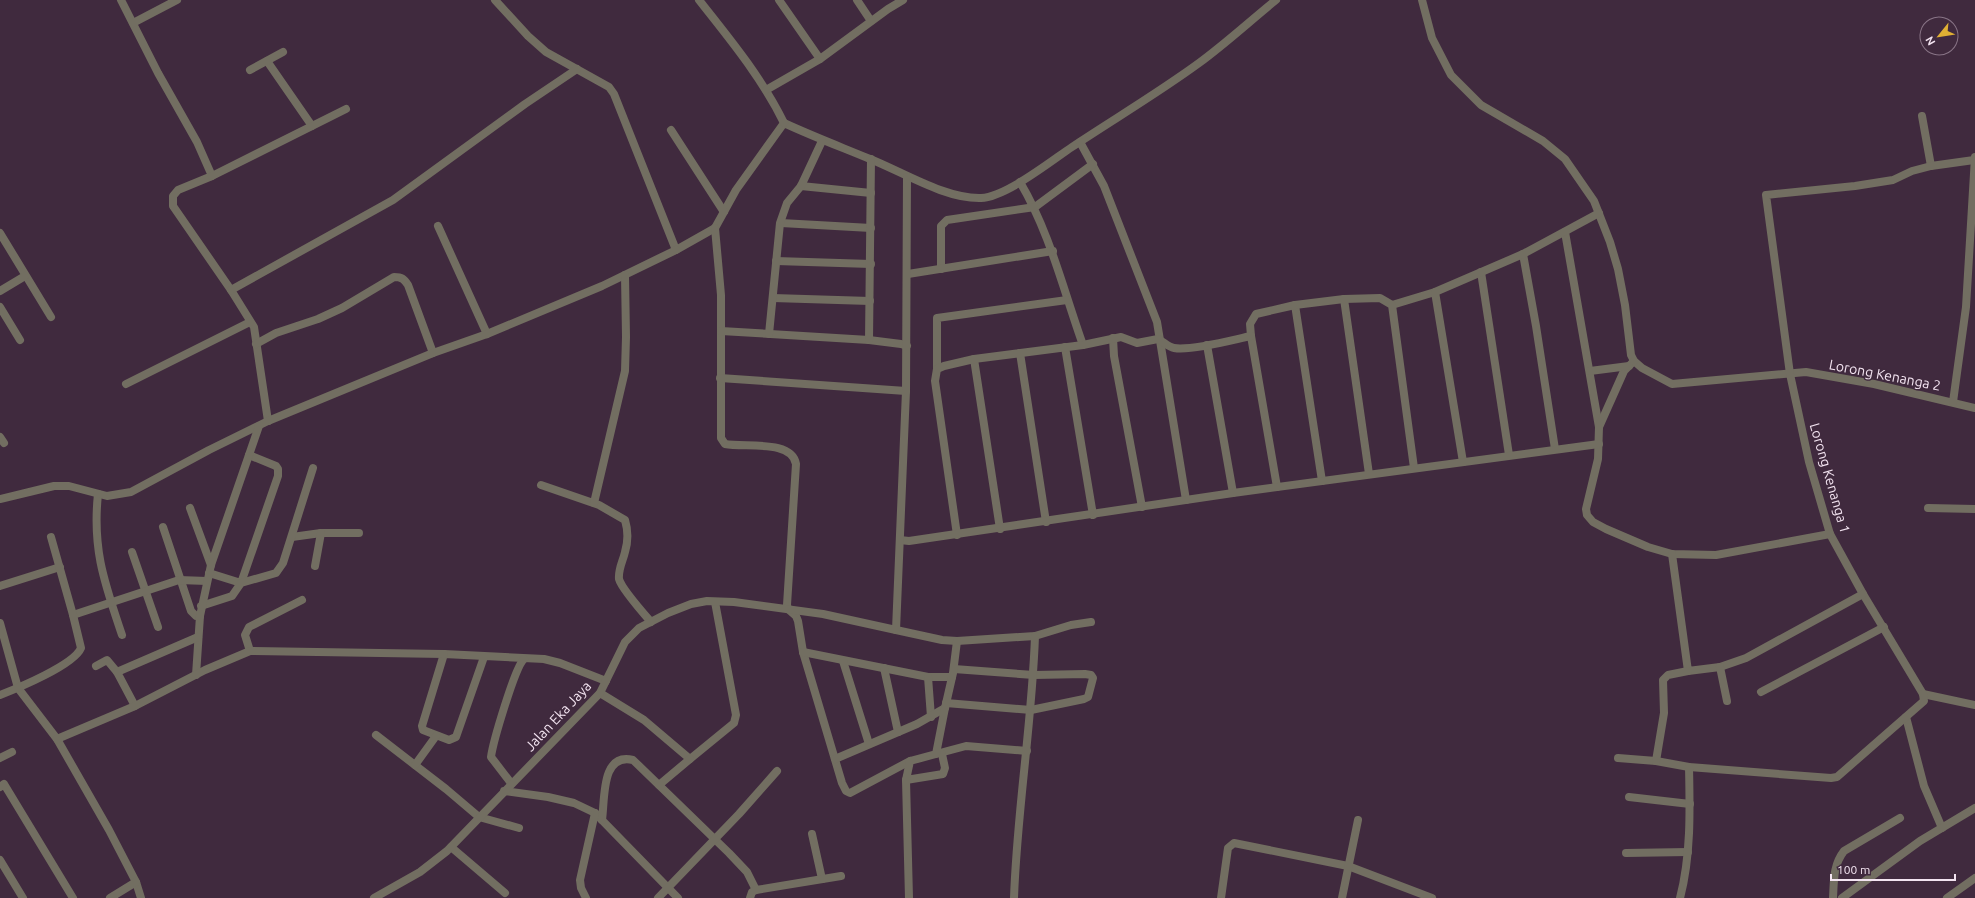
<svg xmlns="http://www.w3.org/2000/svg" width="1975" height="898" font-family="Ubuntu,sans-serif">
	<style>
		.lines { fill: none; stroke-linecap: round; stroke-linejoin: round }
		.street { stroke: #726e61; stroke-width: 8 }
		.labels { text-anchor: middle; stroke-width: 3; stroke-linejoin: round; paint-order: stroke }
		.street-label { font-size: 14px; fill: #f3e4f1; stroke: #402a3e }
	</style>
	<rect width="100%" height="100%" fill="#402a3e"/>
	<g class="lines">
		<g class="street">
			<path d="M121,0L158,73L197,142L212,176L178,190L173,196V206L231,290L254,327L268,421"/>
			<path d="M495,0L528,36L546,52L609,87L614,94L676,250L715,228L736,190L784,123C812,136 841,147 870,159C903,172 945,199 981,198C1006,197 1051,161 1072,147C1114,119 1158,93 1199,63C1225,44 1250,21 1276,0"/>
			<path d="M699,0C730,39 762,78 784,123"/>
			<path d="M779,0L820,59"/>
			<path d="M857,0L871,21"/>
			<path d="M1422,0L1432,38L1451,75L1481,105L1543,141L1565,159L1594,201L1610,242L1618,269L1625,305L1631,355L1634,361L1642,368L1672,384L1806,372L1874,384L1975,408"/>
			<path d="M133,23L177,0"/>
			<path d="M267,61L312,126"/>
			<path d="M250,70L283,52"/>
			<path d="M766,90L820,59L888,9L903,0"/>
			<path d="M1922,116L1931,166"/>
			<path d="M671,130L724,212"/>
			<path d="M1080,142L1104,186L1157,322L1186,500"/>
			<path d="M1974,160L1931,166L1912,171L1893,180L1855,186L1766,195L1790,374L1809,462L1830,534L1863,594L1923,694L1975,705"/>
			<path d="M212,176L346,109"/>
			<path d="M1020,182C1050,233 1063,289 1083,345"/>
			<path d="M801,186L871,193"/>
			<path d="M781,223L871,228"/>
			<path d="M438,226L487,334"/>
			<path d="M715,228L721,295V438L725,444C745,448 792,439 796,464L787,605L788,609L796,616L798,621L803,652L842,783L846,791L850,793L910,761"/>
			<path d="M1565,232L1599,427"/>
			<path d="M0,233L51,317"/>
			<path d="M1523,254L1536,326L1555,449"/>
			<path d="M776,261L871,264"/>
			<path d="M941,269V226L947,220L1035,207L1093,164"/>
			<path d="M1481,272L1509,455"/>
			<path d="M908,274L1053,251"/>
			<path d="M231,290L393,200L525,104L577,69"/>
			<path d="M0,291L25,276"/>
			<path d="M773,298L870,301"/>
			<path d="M1344,299L1369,474"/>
			<path d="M1295,305L1322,481"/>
			<path d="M1392,305L1435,292"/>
			<path d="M0,307L20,340"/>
			<path d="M721,331L869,340L901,344L907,346"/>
			<path d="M769,334L780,223L787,203L801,186L822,141"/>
			<path d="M1113,338L1114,356L1142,507"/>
			<path d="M869,340L871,159"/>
			<path d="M256,344L276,333L318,319L342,308L394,277C402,277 404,279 408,285L433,353"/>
			<path d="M1207,345L1233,493"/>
			<path d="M1065,347L1093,515"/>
			<path d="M1020,353L1046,522"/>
			<path d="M974,359L1000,529"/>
			<path d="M1634,361L1624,371L1599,427L1598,459L1586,509L1587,515L1593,522L1606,529L1648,547L1672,554L1716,555L1830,534"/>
			<path d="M937,369V318L1067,300"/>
			<path d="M1590,371L1629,366"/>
			<path d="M720,378L906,391"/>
			<path d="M126,384L250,322"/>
			<path d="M1953,402L1966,307L1975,157"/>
			<path d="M0,437L4,443"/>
			<path d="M1463,462L1435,292L1523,254L1599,213"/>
			<path d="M541,485L599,505L625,520C628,530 628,542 625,552C623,561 618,569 619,579C621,587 644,614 651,622"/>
			<path d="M1277,487L1251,336L1250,324L1256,314L1295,305L1344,299L1380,298L1392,305L1414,468"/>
			<path d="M98,494C92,550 105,584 122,635"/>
			<path d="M0,499L54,486H69L107,496L131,492L209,450L268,421L433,353L487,334L602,286L676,250"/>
			<path d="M594,503L625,371L626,337L625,275"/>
			<path d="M190,508L211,565"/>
			<path d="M1928,508L1975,509"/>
			<path d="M163,527L191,611L196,616H200"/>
			<path d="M957,535L935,381L937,369L944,366L974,359L1083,345L1121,337L1137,343L1158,339C1164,342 1168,347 1174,348C1191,351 1232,340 1251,336"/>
			<path d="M292,537L321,533H359"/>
			<path d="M900,540L909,541L1233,493L1599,444"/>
			<path d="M132,552L158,627"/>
			<path d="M1672,554L1688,671L1720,667L1746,658L1863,594"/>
			<path d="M315,566L321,533"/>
			<path d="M209,573L241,583L278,476V469L276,466L249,455"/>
			<path d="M0,586L60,567"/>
			<path d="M201,606L232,596L241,583L276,573L283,563L313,468"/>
			<path d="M73,615L179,580L207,581"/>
			<path d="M0,623L18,688L57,739L109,830L136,882L141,898"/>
			<path d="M896,630L942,640L957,641L1035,636L1071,625L1091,622"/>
			<path d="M250,651L245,635L249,627L302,600"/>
			<path d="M803,652L928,677H952"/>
			<path d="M484,657L456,737L449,740L423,730L422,726L444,654L544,659L560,663L606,681"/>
			<path d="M843,661L869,744"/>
			<path d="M96,666L107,660L117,672"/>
			<path d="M1720,667L1727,701"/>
			<path d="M884,668L898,732"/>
			<path d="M196,675L200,616L211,565L259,426"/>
			<path d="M928,677L931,717"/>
			<path d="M1761,692L1884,627"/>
			<path d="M600,693L644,720L690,759L734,723L736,715L715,602"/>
			<path d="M0,695C18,688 74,665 81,648L73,615L51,537"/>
			<path d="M946,703L1031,710L1084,699L1088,697L1093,678L1091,675L1085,674L1034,675L954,669"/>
			<path d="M135,706L117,672L198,637"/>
			<path d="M1906,717L1924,786L1942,828"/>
			<path d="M376,735L446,789L479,817L519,828"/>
			<path d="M57,739L135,706L205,670L250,651L444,654"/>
			<path d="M936,754L966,746L1027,751"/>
			<path d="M0,758L12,752"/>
			<path d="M1618,758L1656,761L1689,767L1831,778L1837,777L1924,701L1923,694"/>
			<path d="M835,759L917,724L945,708"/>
			<path d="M1656,761L1664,713L1663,680L1668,675L1688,671"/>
			<path d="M415,765L436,736"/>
			<path d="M906,780L943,774L945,768L942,754"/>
			<path d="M511,783L491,757C493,742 515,667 524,659"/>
			<path d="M659,785L690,759"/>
			<path d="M0,787L4,784L73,898"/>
			<path d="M504,791L548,797L574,803L595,813L678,898"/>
			<path d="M1629,797L1690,804"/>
			<path d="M602,820C605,799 601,752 633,760L729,853L747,872L756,890"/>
			<path d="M812,834L822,879"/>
			<path d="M451,847L505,893"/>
			<path d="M1626,853L1688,852"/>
			<path d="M0,860L23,898"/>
			<path d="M110,898L136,882"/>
			<path d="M374,898L420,872L447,851L600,693L625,642L639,628L668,613L691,604L707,601L734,602L823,614L896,630L906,391L907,177"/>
			<path d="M586,898L581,888L580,880L595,813"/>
			<path d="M658,898L739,814L777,771"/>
			<path d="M750,898L752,892L756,890L841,876"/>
			<path d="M909,898L906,780L910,761L936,754L945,708L953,673L957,641"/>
			<path d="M1014,898C1017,810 1032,724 1035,636"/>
			<path d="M1221,898L1228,848L1234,843L1348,866L1432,898"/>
			<path d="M1342,898L1358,820"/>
			<path d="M1680,898C1691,856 1690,811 1689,767"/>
			<path d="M1833,898C1834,881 1833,865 1844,851L1900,818"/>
			<path d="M1842,898L1920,841L1975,808"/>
			<path d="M1947,898L1975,878"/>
		</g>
	</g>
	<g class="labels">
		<g class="street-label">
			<text transform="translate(1885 375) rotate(11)" y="5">Lorong Kenanga 2</text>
			<text transform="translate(1830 478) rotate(74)" y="5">Lorong Kenanga 1</text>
			<text transform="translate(558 716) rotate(-47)" y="5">Jalan Eka Jaya</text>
		</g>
	</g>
	<g transform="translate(1939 36) rotate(240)"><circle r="19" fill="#402a3e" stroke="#887486"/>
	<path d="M0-3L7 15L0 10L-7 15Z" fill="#e0b034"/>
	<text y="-6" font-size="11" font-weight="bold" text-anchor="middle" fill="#f3e4f1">N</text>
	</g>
	<path d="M1831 874v6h124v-6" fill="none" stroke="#f3e4f1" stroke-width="2"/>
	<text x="1837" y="874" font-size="12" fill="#f3e4f1" stroke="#402a3e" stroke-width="3" paint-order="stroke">100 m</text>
</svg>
